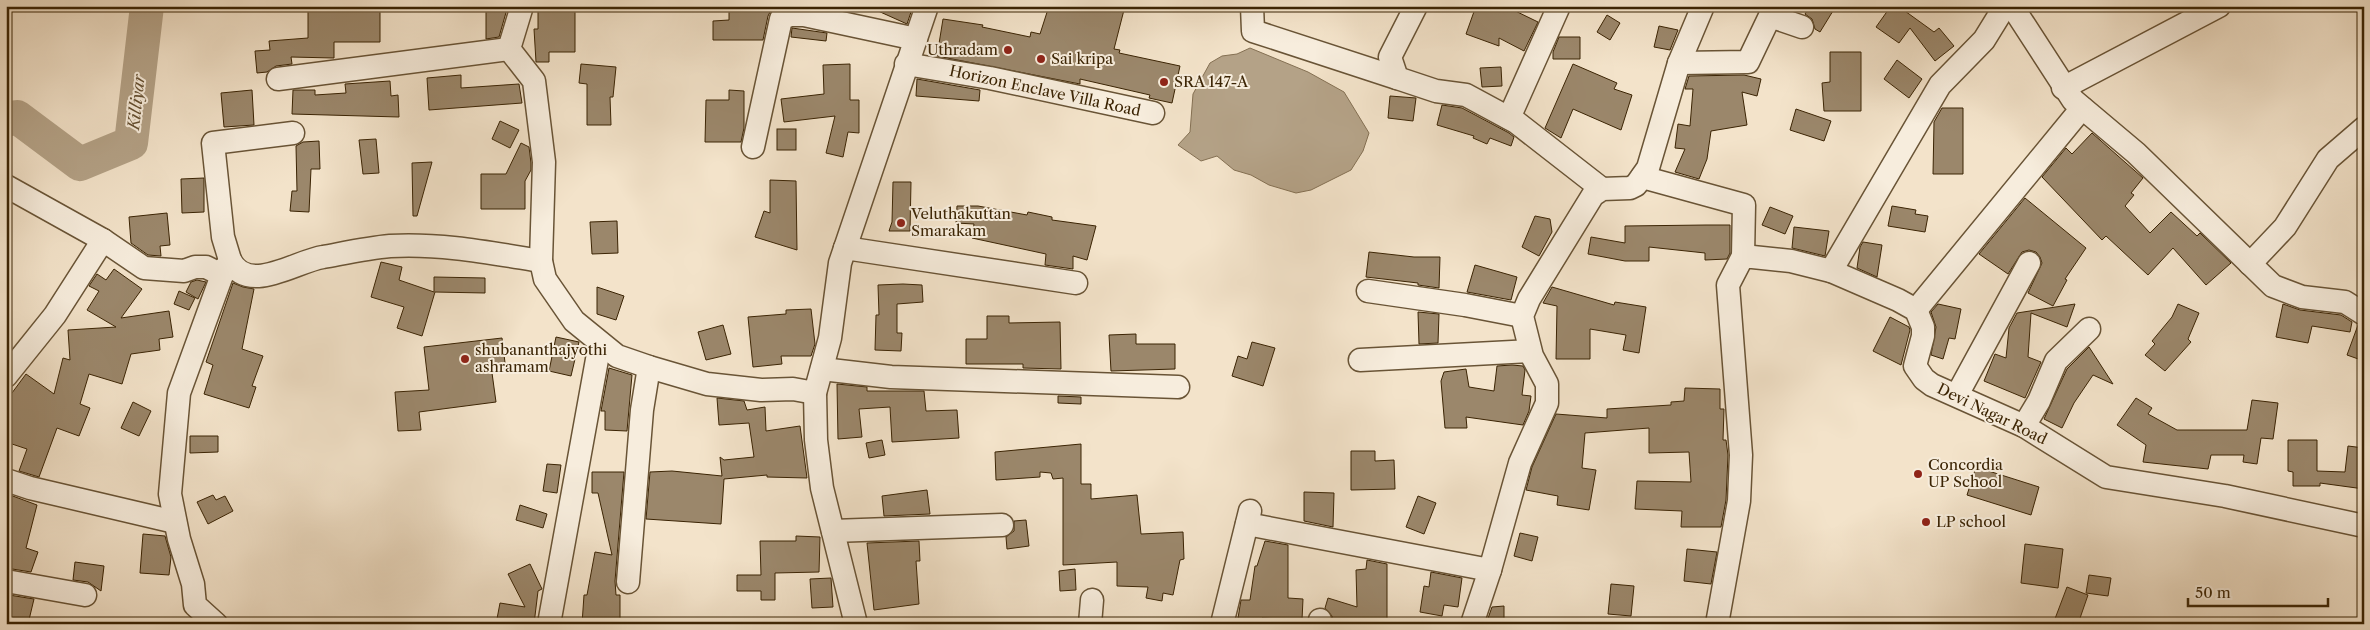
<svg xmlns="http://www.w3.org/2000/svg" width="2370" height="630" font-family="'Libre Caslon Text',serif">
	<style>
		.water { fill: #b4a287; stroke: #847053 }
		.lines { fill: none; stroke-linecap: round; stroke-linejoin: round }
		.river { stroke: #b4a287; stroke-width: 34 }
		.building { fill: #9b876b; stroke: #3b2404 }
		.minor-casing { stroke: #695436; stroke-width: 25 }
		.minor { stroke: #f7eddd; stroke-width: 22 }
		.poi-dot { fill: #8f2418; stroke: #f7eddd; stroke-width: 2 }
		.labels { text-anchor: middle; stroke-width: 4; stroke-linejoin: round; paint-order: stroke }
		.poi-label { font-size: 15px; fill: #3b2404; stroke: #f7eddd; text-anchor: start }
		.street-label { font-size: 15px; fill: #3b2404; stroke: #f7eddd }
		.water-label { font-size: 16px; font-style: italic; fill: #655032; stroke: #f7eddd }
	</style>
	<rect width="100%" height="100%" fill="#f3e3ca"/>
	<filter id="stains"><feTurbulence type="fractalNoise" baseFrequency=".004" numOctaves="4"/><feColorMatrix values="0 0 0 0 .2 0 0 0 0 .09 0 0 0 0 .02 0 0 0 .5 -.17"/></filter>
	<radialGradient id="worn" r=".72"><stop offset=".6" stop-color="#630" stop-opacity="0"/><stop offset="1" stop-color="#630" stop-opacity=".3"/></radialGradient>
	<path class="water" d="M1250,48L1308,72L1344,92L1369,133L1363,151L1351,170L1311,190L1296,193L1269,185L1251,175L1234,170L1217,156L1201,161L1178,145L1190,132L1193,94L1210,63L1222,56L1237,54Z"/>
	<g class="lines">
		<path class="river" d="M6,120L17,117L80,164L131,143L147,6"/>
	</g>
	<g class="building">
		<path d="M308,6H380V42H334V58L291,57L292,64L276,66L267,72L257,73L255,51L270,50L269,41L308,38Z"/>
		<path d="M538,6H575V52H549V62H536L534,29H538Z"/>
		<path d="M729,6H777L771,10L768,16L763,40H713V21L729,20Z"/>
		<path d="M867,6H913L907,24Z"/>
		<path d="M1049,6H1125L1114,49L1120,50L1119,53L1180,66L1172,103L1149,98L1150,95L1080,79V84L937,56L943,19L983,25L982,27L1030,37L1031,32L1040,34Z"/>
		<path d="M1476,6H1505L1538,22L1524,51L1499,38V46L1466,34Z"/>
		<path d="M1810,6H1836L1820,32L1815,29L1812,19L1805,14Z"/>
		<path d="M1891,6H1898L1934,32L1939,28L1954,46L1935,61L1910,28L1899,43L1876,27Z"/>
		<path d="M486,9H507L499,37L486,39Z"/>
		<path d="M1607,15L1620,23L1610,40L1597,32Z"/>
		<path d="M1659,26L1678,30L1670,50L1654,47Z"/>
		<path d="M792,28L827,33L826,41L791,37Z"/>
		<path d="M1559,37H1580V59H1553V52Z"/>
		<path d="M1830,52H1861V111H1824L1822,83L1830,82Z"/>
		<path d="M1897,60L1922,79L1909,98L1884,79Z"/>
		<path d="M581,64L616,67L613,97H610L611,125H587V84L579,83Z"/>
		<path d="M850,64V100H859V133L848,132L843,157L826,153L835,116L784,122L781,99L824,94L823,65Z"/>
		<path d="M1573,64L1617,83L1614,89L1632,95L1621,130L1573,109L1561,138L1545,128Z"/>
		<path d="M1501,67L1502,86L1482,87L1480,68Z"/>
		<path d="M461,75V88L519,84L522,103L429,110L427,78Z"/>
		<path d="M1744,75L1761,79L1757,96L1742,92L1747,125L1711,131L1707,159L1699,179L1675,172L1685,149L1675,148L1678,124L1690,126L1693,89H1685L1689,76Z"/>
		<path d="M917,79L980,90L979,101L916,96Z"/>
		<path d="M390,81L391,96L398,95L399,117L292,114L293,90H315V95L346,93L345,84Z"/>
		<path d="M252,90L254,125L224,127L221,93Z"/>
		<path d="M729,90L744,91V128L741,142H705L706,100H729Z"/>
		<path d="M1390,96L1416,98L1413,121L1388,118Z"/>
		<path d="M1442,105L1462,108L1509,133L1514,137L1511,146L1490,138L1487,144L1473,138L1474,136L1437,125Z"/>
		<path d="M1942,108H1963V174H1933L1934,122Z"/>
		<path d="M1796,109L1831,121L1824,141L1790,130Z"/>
		<path d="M500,121L519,130L510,148L492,139Z"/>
		<rect x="777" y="129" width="19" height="21"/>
		<path d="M2092,133L2143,178L2131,193L2134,195L2125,206L2150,233L2171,212L2197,236L2200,233L2231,263L2206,285L2173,248L2148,275L2106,236L2102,240L2042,177L2066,148L2072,154Z"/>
		<path d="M376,139L379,173L363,174L359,140Z"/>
		<path d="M319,141L320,169H311L309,212L290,211L292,191H297L296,146L303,142Z"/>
		<path d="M521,143L529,147L531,163V170L525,181V209H481V174H506Z"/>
		<path d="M432,162L417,216H413L412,163Z"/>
		<path d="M204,178V212L182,213L181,179Z"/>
		<path d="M770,180L796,181L797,250L755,237L764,211L770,213Z"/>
		<path d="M893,182H911L910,231H889L892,222Z"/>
		<path d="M2025,198L2086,248L2065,279L2067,280L2053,306L2028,293L2042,263L2040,257L2036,252L2029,250L2022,252L2008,274L1979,254Z"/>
		<path d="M957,206H978L1027,215L1028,212L1052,217V220L1096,226L1087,260L1073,256V269L1045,265L1046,254L972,238L974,224L956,223Z"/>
		<path d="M1892,206L1916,210L1915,214L1928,216L1925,232L1888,226Z"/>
		<path d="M1770,207L1793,216L1785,234L1762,225Z"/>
		<path d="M167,213L170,245L160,246L161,256L148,255L131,243L129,217Z"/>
		<path d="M1535,216L1550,219L1552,232L1539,256L1522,247Z"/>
		<path d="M617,221L618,253L592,254L590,222Z"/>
		<path d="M1706,225H1730V253L1727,259L1705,260V253L1649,247V261H1625L1588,254L1591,237L1625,243V226Z"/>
		<path d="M1794,227L1829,231L1825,256L1792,248Z"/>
		<path d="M1863,242L1882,245L1877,277L1857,268L1860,247Z"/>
		<path d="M1369,252L1414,257H1440L1439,288L1418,285V283L1366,277Z"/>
		<path d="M381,262L402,267L399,280L434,292V277L485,278V293L435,292L422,336L397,328L404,307L371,297Z"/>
		<path d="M1475,265L1517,277L1511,300L1467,292Z"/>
		<path d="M114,269L142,289L121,318L169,311L173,337L159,339L160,350L131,354L122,384L89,374L80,404L90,408L79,436L57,428L39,477L19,471L27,449L6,442V401L26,374L54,394L63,358L70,360L68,330L116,327L87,310L99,291L89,286L97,274L106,280Z"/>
		<path d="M197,280L206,282L198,299L186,292L191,282Z"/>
		<path d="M233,283L243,287L254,289L242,349L263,356L252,386L256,387L249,408L204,394L213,365L206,362Z"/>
		<path d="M903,284L922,285L923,302L897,304V333H902L901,351L875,350L876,315H879L878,285Z"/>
		<path d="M597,287L624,296L616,320L597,314Z"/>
		<path d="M1552,287L1614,305L1615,302L1646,307L1639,353L1623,350L1626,335L1590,329V359H1556L1557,306L1543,303Z"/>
		<path d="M179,291L195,298L189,310L174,304Z"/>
		<path d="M1938,304L1961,309L1955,339L1949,338L1943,359L1931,355L1936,327L1931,312Z"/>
		<path d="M2075,304L2067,327L2031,313L2028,357L2041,362L2025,398L1984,381L1995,354L2006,358L2009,328L2017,313Z"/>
		<path d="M2178,304L2199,313L2188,339L2191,342L2165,371L2145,355L2155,344L2152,341L2172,317Z"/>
		<path d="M2283,304L2300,310L2341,315L2352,322L2350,332L2312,326L2308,343L2276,337Z"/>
		<path d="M811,309L815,344L811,356H781L782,364L753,367L748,317L786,314V310Z"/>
		<path d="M1418,312L1439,314L1438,343L1419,344Z"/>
		<path d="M987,316H1009V323L1060,322L1061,369L1023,368V364H966V339H987Z"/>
		<path d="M1890,317L1909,327L1910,330L1901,365L1873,351Z"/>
		<path d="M723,325L731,354L706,360L698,332Z"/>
		<path d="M2358,325L2364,327V361L2347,355Z"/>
		<path d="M1136,334V344H1175V369L1111,371L1109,335Z"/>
		<path d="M556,337L579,342L571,376L549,371Z"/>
		<path d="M502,338L506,371L492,373L496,402L419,412L421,430L398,431L395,392L429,390L424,347Z"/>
		<path d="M1252,342L1275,348L1263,386L1232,376L1238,356L1247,359Z"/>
		<path d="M2089,347L2113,384L2093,375L2074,403L2062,428L2044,419L2067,369Z"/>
		<path d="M1512,365L1523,366L1525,370L1522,395L1531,396L1529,411L1523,425L1466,417L1467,428H1445L1441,381L1444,372L1466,369L1469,387L1494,391L1497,366Z"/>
		<path d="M609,368L632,375L627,431L605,430V411H601Z"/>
		<path d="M837,384L867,387V391H924L926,411L957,410L959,438L892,442L890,407L859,409L862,437L838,439Z"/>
		<path d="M1685,388L1720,389V409H1724L1723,440H1726L1728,455L1726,500L1721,527H1681L1682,511L1635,509L1637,481L1691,482L1689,452L1649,453V428L1585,433L1582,468L1596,470L1589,510L1557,505L1558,496L1526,490L1532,467L1556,414L1607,418V409L1671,405V402L1684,401Z"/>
		<path d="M1058,396L1081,397V404L1058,403Z"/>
		<path d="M717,398L744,401L747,410L765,407L766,431L800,426L807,478L767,477V475L724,479L721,524L646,519L650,472L672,471L722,476L720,457L724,460L754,457L749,423L719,425Z"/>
		<path d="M2136,398L2152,408L2148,414L2177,430H2247L2252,400L2278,403L2273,439L2261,438L2257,464L2243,462L2244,455H2211L2208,469L2143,462L2146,445L2117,425Z"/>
		<path d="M133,402L151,411L139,436L121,428Z"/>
		<path d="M190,436H218V452L190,453Z"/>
		<path d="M882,440L885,455L869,458L866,443Z"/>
		<path d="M2288,440H2317V471L2345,472L2348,446L2364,448V489L2320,483V486H2293V472L2288,471Z"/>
		<path d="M1081,444V484H1091V499L1137,495L1141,534L1183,532L1184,559L1180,560L1173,595L1163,593L1162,601L1146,598L1148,587L1117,586V562L1063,565V478L1053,479L1051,473L1040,472V477L996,480L995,452Z"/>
		<path d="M1351,451H1375V461L1394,460L1395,489L1351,490Z"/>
		<path d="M547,464L561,465L557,493L543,491Z"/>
		<path d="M1976,467L2039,487L2031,515L1967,495Z"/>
		<path d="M592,472H624L615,581L616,595H620V624H582L584,595H587L595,552L612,555L598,493H592Z"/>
		<path d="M927,490L930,514L884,516L882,496Z"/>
		<path d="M1304,492L1334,493L1333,527L1304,521Z"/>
		<path d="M10,495L37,505L26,548L38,552L31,572L6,568V497L9,498Z"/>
		<path d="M213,495L216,500L225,496L233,511L208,524L197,502Z"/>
		<path d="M1418,496L1436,503L1424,534L1406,527Z"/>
		<path d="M520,505L547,514L543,528L516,520Z"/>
		<path d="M1026,520L1029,546L1007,549L1006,537L1014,531V521Z"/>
		<path d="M1520,533L1538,537L1532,561L1514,556Z"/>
		<path d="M143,534L165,536L171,557L169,575L140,573Z"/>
		<path d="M796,536L820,537L819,572L775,573V600H761V591H737V575H761L760,541H796Z"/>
		<path d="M919,541L920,561H916L919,604L874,610L867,543Z"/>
		<path d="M1265,541L1288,545V598L1303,599L1302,620L1262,618L1261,624H1237L1241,600H1250L1255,566H1257Z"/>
		<path d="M2025,544L2063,549L2058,588L2021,583Z"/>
		<path d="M1687,549L1717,552L1711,584L1684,581Z"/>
		<path d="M1367,560L1387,564V624H1333L1332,616L1325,608L1328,598L1357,607L1356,570L1366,569Z"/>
		<path d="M75,562L104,566L101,591L88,582L73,580Z"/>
		<path d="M530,564L542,589L538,591L534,624H496L500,603L525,607L508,574Z"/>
		<path d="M1075,569L1076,590L1060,591L1059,571Z"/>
		<path d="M1431,572L1462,578L1458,607L1444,605L1442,616L1420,612L1424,586L1429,587Z"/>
		<path d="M2089,575L2111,578L2108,596L2086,593Z"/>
		<path d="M831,578L833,607L812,608L810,579Z"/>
		<path d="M1611,584L1634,586L1631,616L1608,614Z"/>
		<path d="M2067,587L2088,595L2078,624H2053Z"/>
		<path d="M9,595L34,599L28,624H6V607Z"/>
		<path d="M1504,606V624H1486L1492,607Z"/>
	</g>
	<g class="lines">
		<g class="minor-casing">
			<g id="minor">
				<path d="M522,6L509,49L534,81L544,162L541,261L545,279L574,321L617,356L649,367L707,384L761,390L793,389L815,393"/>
				<path d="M1252,6L1253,31L1397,78"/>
				<path d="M1416,6L1390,57L1397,78L1436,91L1466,95L1516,122L1602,189"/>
				<path d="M2012,6L2073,100L2136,153L2273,286L2302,297L2345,302L2364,314"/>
				<path d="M1679,63L1748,62L1770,16L1802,27"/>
				<path d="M906,64L990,78L1153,113"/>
				<path d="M278,79L509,49"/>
				<path d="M2063,88L2219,6"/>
				<path d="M1509,118L1559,6"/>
				<path d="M753,147L781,19L790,15H804L916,39"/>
				<path d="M1642,177L1744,205L1743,256"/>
				<path d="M6,186L103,240L144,268L184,271L195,267H206L222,275L230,260C248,296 296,261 323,257C345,253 368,248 390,246C441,243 491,253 541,261"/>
				<path d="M845,248L1076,283"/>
				<path d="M230,260L223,237L213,143L293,133"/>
				<path d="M2250,264L2285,227L2328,159L2364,128"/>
				<path d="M1831,271L1898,300L1916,310L1923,327V336L1915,366L1924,379L1932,385L2024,426L2106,477L2225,496L2364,526"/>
				<path d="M1368,291L1465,305L1522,316"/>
				<path d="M1916,310L2082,108"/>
				<path d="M1360,360L1530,351"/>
				<path d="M822,369L891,377L1178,387"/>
				<path d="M6,376L55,315L103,240"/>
				<path d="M1957,395L2029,263"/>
				<path d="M2024,426L2039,401L2056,361L2089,329"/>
				<path d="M6,480L30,488L175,522"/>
				<path d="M1247,524L1490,570"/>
				<path d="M833,531L1002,525"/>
				<path d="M6,581L85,595"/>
				<path d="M628,582L642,410L649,367"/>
				<path d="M216,624L195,605L193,584L179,539L170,494L179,393L222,275"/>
				<path d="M549,624L600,343"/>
				<path d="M856,624L822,488L816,440L815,393L830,338L840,263L927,6"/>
				<path d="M1090,624L1092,600"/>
				<path d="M1222,624L1250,511"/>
				<path d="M1319,624L1320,620"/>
				<path d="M1472,624L1490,570L1520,463L1547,403V384L1532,356L1522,316L1529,299L1593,195L1602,189L1630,188L1636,185L1648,168L1679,63L1703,6"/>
				<path d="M1717,624L1739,501L1741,455L1728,285L1743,256L1791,261L1831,271L1940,85L1984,40L2005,6"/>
			</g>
		</g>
		<use href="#minor" class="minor"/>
	</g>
	<g class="poi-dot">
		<circle cx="1008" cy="50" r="5"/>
		<circle cx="1041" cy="59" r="5"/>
		<circle cx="1164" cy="82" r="5"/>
		<circle cx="901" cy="223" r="5"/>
		<circle cx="465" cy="359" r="5"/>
		<circle cx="1918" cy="474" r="5"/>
		<circle cx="1926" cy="522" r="5"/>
	</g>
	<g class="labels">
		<g class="poi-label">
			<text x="998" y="55" text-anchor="end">Uthradam</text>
			<text x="1051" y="64">Sai kripa</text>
			<text x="1174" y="87">SRA 147-A</text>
			<text x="911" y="219">Veluthakuttan<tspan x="911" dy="17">Smarakam</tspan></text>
			<text x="475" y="355">shubananthajyothi<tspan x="475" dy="17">ashramam</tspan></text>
			<text x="1928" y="470">Concordia<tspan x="1928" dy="17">UP School</tspan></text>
			<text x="1936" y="527">LP school</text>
		</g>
		<g class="street-label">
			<text transform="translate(1045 91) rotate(12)" y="5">Horizon Enclave Villa Road</text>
			<text transform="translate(1992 414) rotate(26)" y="5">Devi Nagar Road</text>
		</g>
		<g class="water-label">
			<text transform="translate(136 102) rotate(-84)" y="6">Killiyar</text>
		</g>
	</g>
	<rect width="2370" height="630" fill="none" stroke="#f3e3ca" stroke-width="25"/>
	<rect x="8" y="8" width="2355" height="615" fill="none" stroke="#3b2404" stroke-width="2.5"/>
	<rect x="12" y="12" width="2345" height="605" fill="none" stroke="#3b2404"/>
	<path d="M2188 598v8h140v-8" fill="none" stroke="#3b2404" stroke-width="2.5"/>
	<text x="2195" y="598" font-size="15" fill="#3b2404" stroke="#f7eddd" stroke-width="4" paint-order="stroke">50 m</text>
	<rect width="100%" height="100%" filter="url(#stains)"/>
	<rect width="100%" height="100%" fill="url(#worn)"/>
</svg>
